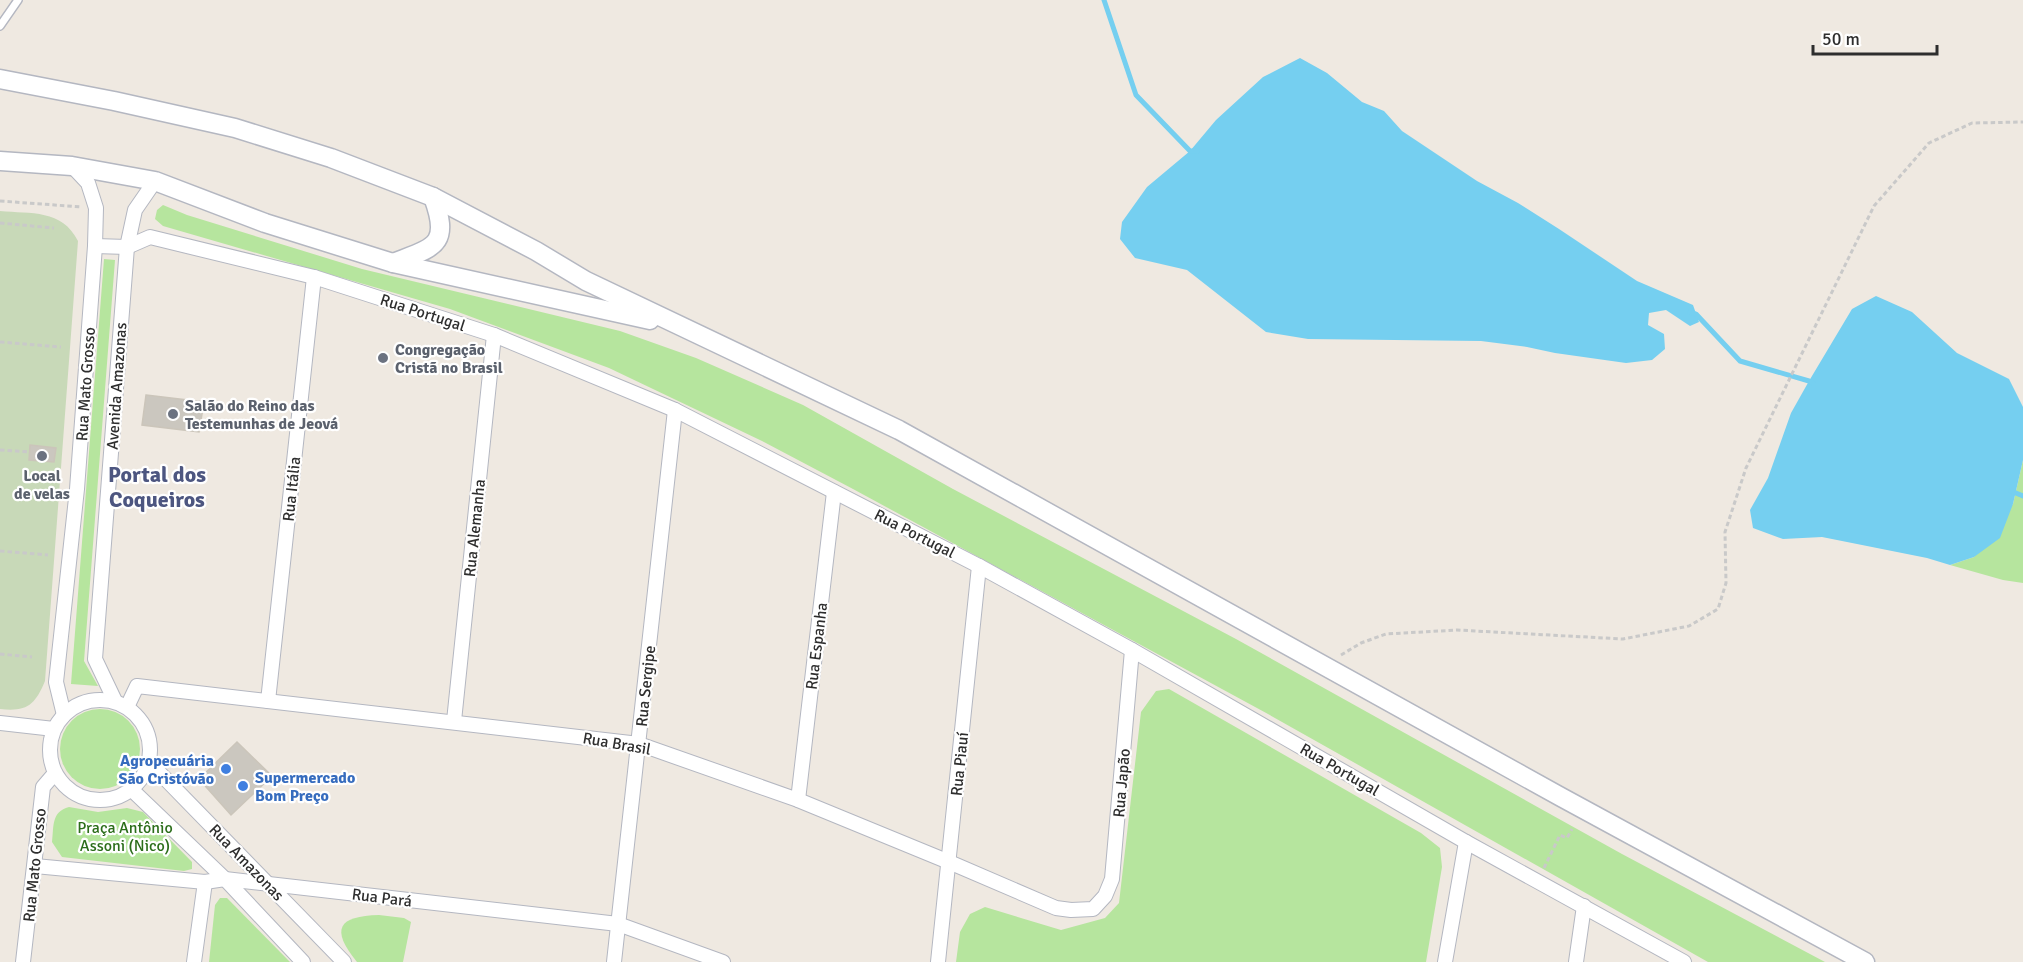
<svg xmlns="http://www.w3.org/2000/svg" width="2023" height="962" font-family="Signika,sans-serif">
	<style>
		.green { fill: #b6e59e }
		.cemetery { fill: #c8d9b8 }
		.water { fill: #75cff0 }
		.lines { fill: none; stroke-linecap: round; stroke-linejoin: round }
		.stream { stroke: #75cff0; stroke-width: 5 }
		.building { fill: #cbc7bf; stroke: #cbc5ba; stroke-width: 1.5 }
		.lane-casing { stroke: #b4b7c1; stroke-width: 10 }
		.street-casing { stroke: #b4b7c1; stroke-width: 16 }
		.secondary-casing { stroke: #b4b7c1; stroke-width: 21 }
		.path { stroke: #c9c9c9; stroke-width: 3; stroke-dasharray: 4.5 3; stroke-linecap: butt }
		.lane { stroke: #fff; stroke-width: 7 }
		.street { stroke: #fff; stroke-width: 14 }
		.secondary { stroke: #fff; stroke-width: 18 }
		.worship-dot { fill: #6b7280; stroke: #fff; stroke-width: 2 }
		.shop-dot { fill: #3f7fe0; stroke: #fff; stroke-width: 2 }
		.labels { text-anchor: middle; stroke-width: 4.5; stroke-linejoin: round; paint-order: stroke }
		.street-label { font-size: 16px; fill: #2e2e2e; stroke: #fff }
		.worship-label { font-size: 16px; font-weight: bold; fill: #5b616d; stroke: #fff; text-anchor: start }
		.shop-label { font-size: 16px; font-weight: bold; fill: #366cbe; stroke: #fff; text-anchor: end }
		.park-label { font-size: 16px; fill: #2c6e1b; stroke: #fff }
		.district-label { font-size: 22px; font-weight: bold; fill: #4d5680; stroke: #fff }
	</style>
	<rect width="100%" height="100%" fill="#efe9e1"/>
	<g class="green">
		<path d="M163,205L187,215L362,269L620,331L696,358L803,405L953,489L1236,639L1622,854L1825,962H1708L1268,714L853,489L762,441L609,368L450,309L163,226L155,219L157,210Z"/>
		<path d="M104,259L115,260L84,661L98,686L71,684Z"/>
		<path d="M2023,460V583L2003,580L1950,565L1974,557L2013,504Z"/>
		<path d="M1169,689L1421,833L1440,848L1442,867L1426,962H956L960,932L970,914L985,907L1061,930L1105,918L1119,903L1141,712L1156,691Z"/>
		<circle cx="100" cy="749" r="40"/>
		<path d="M69,807L98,812L127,808L143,812L192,862V869L184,871L62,857L52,842C54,826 51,812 69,807Z"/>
		<path d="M220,898H227L290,962H209L215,905Z"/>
		<path d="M379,915L404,918L411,922L403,962H357C330,929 338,916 379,915Z"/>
	</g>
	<path class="cemetery" d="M0,211C31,214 62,209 78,241L45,681C35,705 27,712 0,709Z"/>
	<g class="water">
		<path d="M1300,58L1327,73L1362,102L1384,111L1402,131L1477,181L1518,203L1559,229L1637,281L1693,305L1699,322L1690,326L1666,310L1649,313L1648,325L1664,334L1665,349L1652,360L1626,363L1555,353L1527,347L1481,341L1308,339L1266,332L1187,270L1135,258L1120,239L1122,222L1147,187L1190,151L1216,120L1263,77Z"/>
		<path d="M1876,296L1912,312L1957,353L2009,379L2023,407V460L2013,504L2000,538L1974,557L1950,565L1927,558L1822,537L1783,539L1753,528L1750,510L1768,478L1791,413L1809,381L1852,309Z"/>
	</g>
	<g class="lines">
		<g class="stream">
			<path d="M1104,0L1136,95L1190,151H1197"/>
			<path d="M1690,312L1696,314L1740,361L1809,381L1813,383"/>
			<path d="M2011,491L2023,496"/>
		</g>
	</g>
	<g class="building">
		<path d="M146,395L204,402L199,432L142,425Z"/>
		<path d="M30,445L56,448L54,462L29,460Z"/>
		<path d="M237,742L272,776L231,815L199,779Z"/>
	</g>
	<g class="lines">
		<g class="lane-casing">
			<path id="lane" d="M0,26L18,0"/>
		</g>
		<g class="street-casing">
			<g id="street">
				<path d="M95,246L127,247L150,237L314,277L494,335L675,410L979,566L1132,650L1466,842L1684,962"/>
				<circle cx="100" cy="750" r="50"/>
				<path d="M115,701L95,659L127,247L135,210L155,181"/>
				<path d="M268,701L314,277"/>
				<path d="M127,707L137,686L639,744L798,800L949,862L1056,908L1071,910L1093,909L1105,896L1112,879L1132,650"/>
				<path d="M64,715L56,682L77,489L95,246L96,208L88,183L72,166"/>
				<path d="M454,721L494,335"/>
				<path d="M0,723L54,729"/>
				<path d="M149,762L344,962"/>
				<path d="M131,789L225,879L303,962"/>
				<path d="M798,800L834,492"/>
				<path d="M35,866L205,882L225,879L618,924L723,962"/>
				<path d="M23,962L43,787L55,773"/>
				<path d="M194,962L205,882"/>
				<path d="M614,962L675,410"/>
				<path d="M938,962L979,566"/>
				<path d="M1445,962L1466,842"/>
				<path d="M1576,962L1584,906"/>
			</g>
		</g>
		<g class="secondary-casing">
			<g id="secondary">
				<path d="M0,79L114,101L235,128L331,158L433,197L536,251L586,281L899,430L1561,797L1865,962"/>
				<path d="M0,161L72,166L155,181L265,223L393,263L650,320"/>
				<path d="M393,263C434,247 451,246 433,197"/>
			</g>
		</g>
		<g class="path">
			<path d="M0,201L82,207"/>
			<path d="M0,223L54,228"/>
			<path d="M0,342L61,347"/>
			<path d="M0,450L30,452"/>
			<path d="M0,551L48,555"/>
			<path d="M0,654L32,657"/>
			<path d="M1341,655L1361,643L1386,634L1457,630L1623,639L1689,626L1718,609L1726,583L1725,532L1746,468L1874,206L1929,143L1972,123L2023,122"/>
			<path d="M1544,868L1560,835L1567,838L1572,829"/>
		</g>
		<use href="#lane" class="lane"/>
		<use href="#street" class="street"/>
		<use href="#secondary" class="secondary"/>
	</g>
	<g class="worship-dot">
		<circle cx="383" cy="358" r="6"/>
		<circle cx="173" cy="414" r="6"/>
		<circle cx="42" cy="456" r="6"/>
	</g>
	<g class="shop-dot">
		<circle cx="226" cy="769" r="6"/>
		<circle cx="243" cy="786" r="6"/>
	</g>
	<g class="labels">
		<g class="street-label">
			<text transform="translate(423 312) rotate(18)" y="6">Rua Portugal</text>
			<text transform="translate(85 384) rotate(-86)" y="6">Rua Mato Grosso</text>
			<text transform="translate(116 386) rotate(-86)" y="6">Avenida Amazonas</text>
			<text transform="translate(291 489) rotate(-84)" y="6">Rua Itália</text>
			<text transform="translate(474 528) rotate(-84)" y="6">Rua Alemanha</text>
			<text transform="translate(915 533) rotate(27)" y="6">Rua Portugal</text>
			<text transform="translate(816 646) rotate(-83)" y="6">Rua Espanha</text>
			<text transform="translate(645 686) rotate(-84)" y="6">Rua Sergipe</text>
			<text transform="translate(617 743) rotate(10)" y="6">Rua Brasil</text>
			<text transform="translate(959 764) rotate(-84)" y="6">Rua Piauí</text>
			<text transform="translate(1340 769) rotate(30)" y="6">Rua Portugal</text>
			<text transform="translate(1121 783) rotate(-85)" y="6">Rua Japão</text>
			<text transform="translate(247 862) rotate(46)" y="6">Rua Amazonas</text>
			<text transform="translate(34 865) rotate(-84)" y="6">Rua Mato Grosso</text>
			<text transform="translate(382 897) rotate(7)" y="6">Rua Pará</text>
		</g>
		<g class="worship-label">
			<text x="395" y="355">Congregação<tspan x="395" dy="18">Cristã no Brasil</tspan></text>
			<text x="185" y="411">Salão do Reino das<tspan x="185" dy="18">Testemunhas de Jeová</tspan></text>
			<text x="42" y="481" text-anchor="middle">Local<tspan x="42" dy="18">de velas</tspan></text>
		</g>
		<g class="shop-label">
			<text x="214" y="766">Agropecuária<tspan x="214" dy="18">São Cristóvão</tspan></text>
			<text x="255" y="783" text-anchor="start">Supermercado<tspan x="255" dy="18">Bom Preço</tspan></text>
		</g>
		<g class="park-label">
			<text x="125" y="833">Praça Antônio<tspan x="125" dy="18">Assoni (Nico)</tspan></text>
		</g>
		<g class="district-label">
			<text x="157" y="482">Portal dos<tspan x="157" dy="25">Coqueiros</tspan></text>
		</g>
	</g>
	<path d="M1813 45v9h124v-9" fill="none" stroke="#2e2e2e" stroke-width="3"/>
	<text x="1822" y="45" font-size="18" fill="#2e2e2e" stroke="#ffffff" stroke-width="4.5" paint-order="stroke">50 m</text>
</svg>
